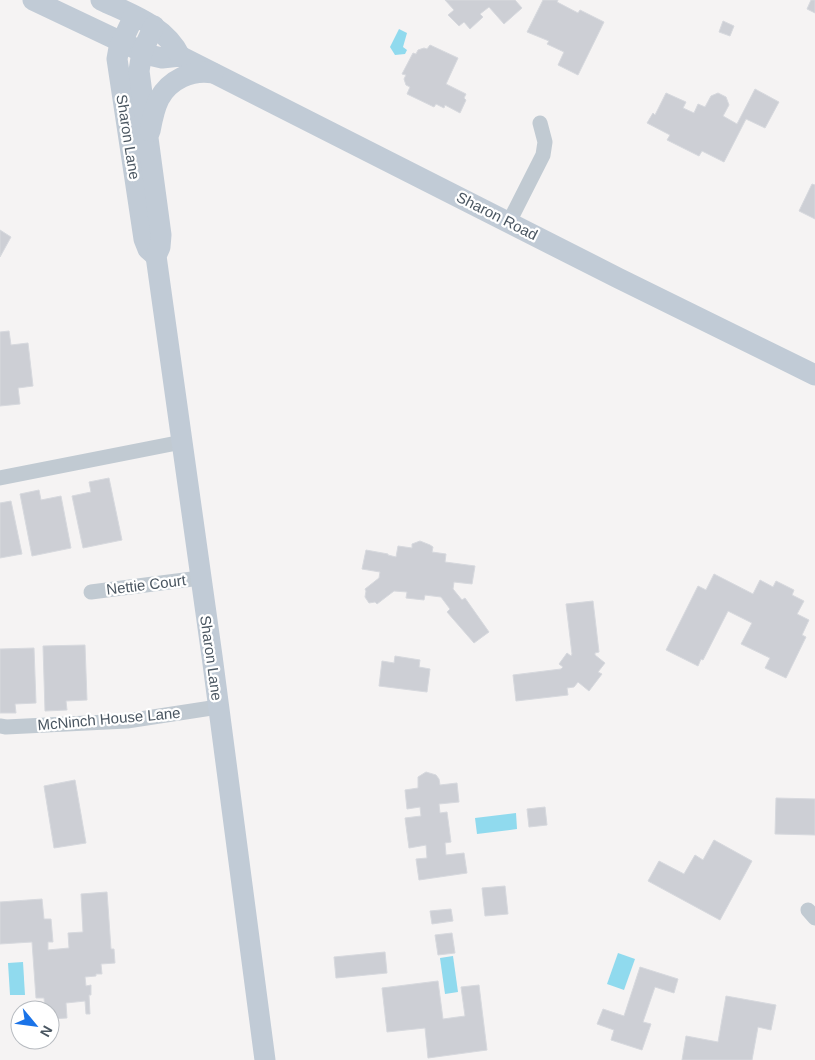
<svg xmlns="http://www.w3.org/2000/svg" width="815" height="1060" font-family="Arial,sans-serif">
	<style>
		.water { fill: #90daee }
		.building { fill: #cdcfd5; stroke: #d7d9de }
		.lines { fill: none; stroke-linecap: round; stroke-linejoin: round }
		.minor { stroke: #c1cad2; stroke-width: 15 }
		.secondary { stroke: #c1cbd6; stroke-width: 21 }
		.labels { text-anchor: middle; stroke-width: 4.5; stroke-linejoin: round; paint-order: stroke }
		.street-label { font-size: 15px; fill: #4a5661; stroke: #fff }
	</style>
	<rect width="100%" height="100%" fill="#f5f3f3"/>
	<g class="water">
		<path d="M399,29L407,33L403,47L407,50L405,54L395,55L390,47Z"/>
		<path d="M516,813L517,829L477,834L475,818Z"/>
		<path d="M618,953L635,959L624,990L607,984Z"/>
		<path d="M453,956L458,992L445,994L440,958Z"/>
		<path d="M23,962L25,995H10L8,963Z"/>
	</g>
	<g class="building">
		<path d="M445,0H515L522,8L504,24L489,7L480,14L483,17L470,29L464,22L459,26L448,15L454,10Z"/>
		<path d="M543,0H558L557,2L578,13L580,10L604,22L578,75L558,65L564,52L547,44L549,41L527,32Z"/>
		<path d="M811,0H815V13L807,9Z"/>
		<path d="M723,21L734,26L730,36L719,32Z"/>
		<path d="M430,45L458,58L446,84L466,94L464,98L466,100L460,113L445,105L444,108L436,104L434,107L407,94L410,87L406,85L404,79L406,75L402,74L413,53L416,54L418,50L424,48L427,49Z"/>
		<path d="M755,89L779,102L765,128L746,119L724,162L702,151L699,156L667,140L670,135L647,123L653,113L655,115L666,93L686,102L683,108L694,113L698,104L705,107L711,96L718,93L726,97L729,105L723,116L737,124Z"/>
		<path d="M812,184L815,185V219L799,211Z"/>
		<path d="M0,230L11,237L0,257Z"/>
		<path d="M9,331L11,345L28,343L33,386L18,388L20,404L0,406V332Z"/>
		<path d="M109,478L122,540L83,548L72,496L91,492L89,482Z"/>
		<path d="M39,490L41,500L61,496L71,548L32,556L20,494Z"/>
		<path d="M11,501L22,554L0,558V503Z"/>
		<path d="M420,541L430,545L433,547L432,552L446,554L445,562L475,566L472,584L454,582L453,589L462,600L465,598L489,632L474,643L447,612L450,609L441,597L425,595L424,600L406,598L407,592L394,591L377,604L375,602L369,603L365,597L366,591L365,589L379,578L380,572L362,569L366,550L388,554V555L396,557L398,546L412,548V544Z"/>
		<path d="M714,574L753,594L760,580L773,587L776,581L794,590L792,595L804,601L797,614L809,620L802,635L806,637L786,678L765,668L770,658L741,644L752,623L728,611L703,660L701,659L698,666L666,650L698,586L706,590Z"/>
		<path d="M593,601L599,652L595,653V655L605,663L598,672L602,674L589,691L578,682L574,687L567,688L568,695L516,701L513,675L561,669L563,667L559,664L567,653L571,656L572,654L566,604Z"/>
		<path d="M85,645L87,700L66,701L67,710L45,711L43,646Z"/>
		<path d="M34,648L36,703L15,704L16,713H0V649Z"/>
		<path d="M395,656L420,660L419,667L430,669L427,692L379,686L382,661L394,663Z"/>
		<path d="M426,772L436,775L439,779L440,785L457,783L459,802L439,804L440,813L447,812L451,842L445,843L446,855L464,853L467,873L419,880L416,859L427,858L426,845L409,848L405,818L421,816L420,807L407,809L405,790L418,788V777Z"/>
		<path d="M75,780L86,843L54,848L44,786Z"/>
		<path d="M776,798L815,799V835L775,834Z"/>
		<path d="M545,807L547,825L529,827L527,809Z"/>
		<path d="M714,840L752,861L720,920L648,881L659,861L684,874L695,855L703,860Z"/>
		<path d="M505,886L508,914L485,916L482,888Z"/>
		<path d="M107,892L111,949H114L115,963L101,964L102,974H96V976L85,977L86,986L91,985V995H89L90,1014H86L85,1001L66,1003L67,1018L50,1019V1010H45L44,998H36L32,942L0,944V902L42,899L44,919H51L53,942H48V950L69,948L68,933L83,932L81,894Z"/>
		<path d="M451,909L453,921L432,924L430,911Z"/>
		<path d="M452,933L455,953L438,955L435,935Z"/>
		<path d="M385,952L387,973L336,978L334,957Z"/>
		<path d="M640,967L678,979L674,993L655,987L643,1022L651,1024L642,1050L611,1040L614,1030L597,1024L603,1009L624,1016Z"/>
		<path d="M438,981L443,1019L465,1016L461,987L479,985L487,1050L428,1058L425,1028L387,1032L382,988Z"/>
		<path d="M726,996L776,1005L771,1030L758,1027L752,1060H682L686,1036L718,1042Z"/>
	</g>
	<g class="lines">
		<g class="minor">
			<path d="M509,222L543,155L545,142L540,123"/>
			<path d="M0,478L182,442"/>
			<path d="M91,592L200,578"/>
			<path d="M0,726L6,727L127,721L218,707"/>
			<path d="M808,910L815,918"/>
		</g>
		<g class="secondary">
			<path d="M33,0L149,55L162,58L180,56L618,278L815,375"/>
			<path d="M101,0C130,14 165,25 180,56"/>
			<path d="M134,16L119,48L117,59L144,239L148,249L156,256"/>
			<path d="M154,26L142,52L139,71L161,235L160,247L156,256L212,656L265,1060"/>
			<path d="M150,131C152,120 154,109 159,99C169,80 192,69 213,73"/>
		</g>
	</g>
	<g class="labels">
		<g class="street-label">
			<text transform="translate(128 137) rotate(81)" y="5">Sharon Lane</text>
			<text transform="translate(497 216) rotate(27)" y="5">Sharon Road</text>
			<text transform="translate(146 585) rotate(-7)" y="5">Nettie Court</text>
			<text transform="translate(211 658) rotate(82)" y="5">Sharon Lane</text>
			<text transform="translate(109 719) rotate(-5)" y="5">McNinch House Lane</text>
		</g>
	</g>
	<g transform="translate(35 1025) rotate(119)"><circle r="24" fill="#ffffff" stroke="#b7bbc0"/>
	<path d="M0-4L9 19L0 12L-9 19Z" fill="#1a73e8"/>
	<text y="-8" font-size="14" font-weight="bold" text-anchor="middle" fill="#4a5661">N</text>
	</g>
</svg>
